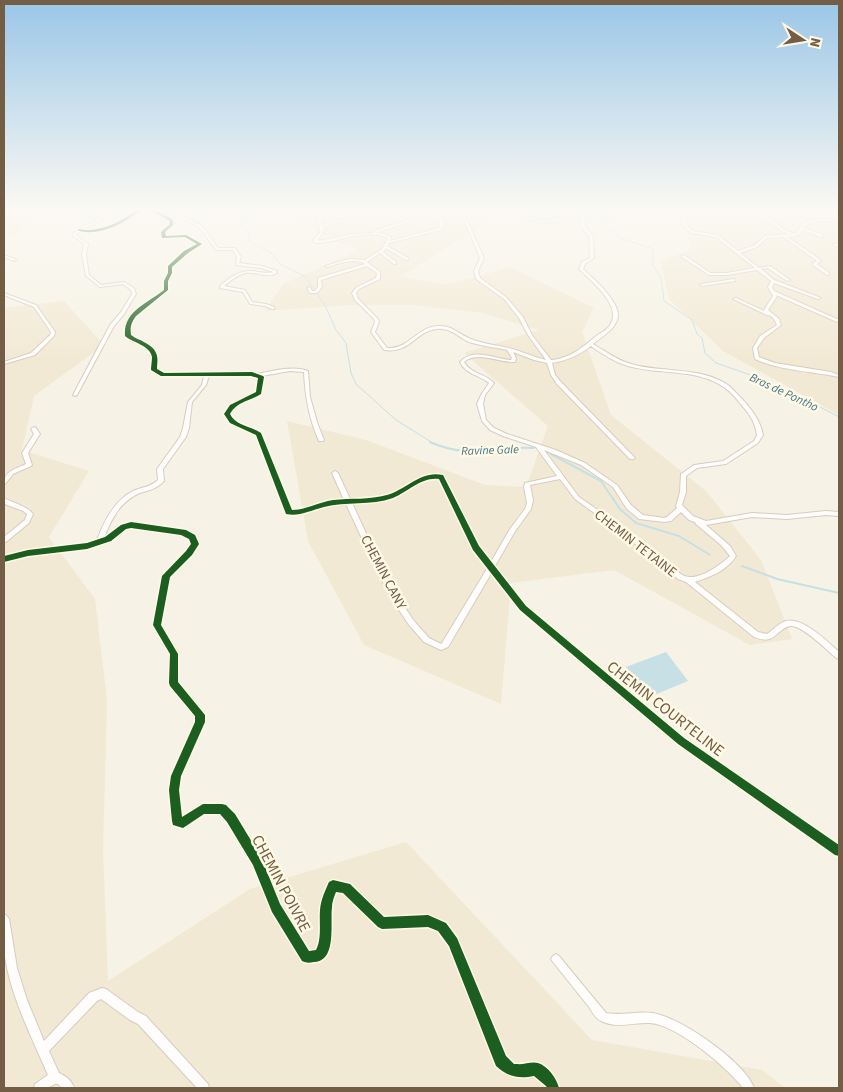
<svg xmlns="http://www.w3.org/2000/svg" width="843" height="1092" font-family="'Source Sans 3',sans-serif">
	<style>
		.residential { fill: #f2e9d4 }
		.water { fill: #c6e0e6 }
		.lines { fill: none; stroke-linecap: round; stroke-linejoin: round }
		.stream-far1 { stroke: #c6e0e6; stroke-width: 1 }
		.stream { stroke: #c6e0e6; stroke-width: 2 }
		.minor-casing { stroke: #d5cdc0; stroke-width: 2 }
		.major-casing { stroke: #d5cdc2; stroke-width: 2 }
		.minor { fill: #fefdfb; fill-rule: evenodd }
		.major { fill: #f2efe2; fill-rule: evenodd }
		.cycleway-casing { stroke: #fff9e5; stroke-width: 3 }
		.cycleway { fill: #1b5e20; fill-rule: evenodd }
		.labels { text-anchor: middle; stroke-width: 5; stroke-linejoin: round; paint-order: stroke }
		.far-water-label { font-size: 12px; font-style: italic; fill: #417790; stroke: #fff9e5 }
		.street-label { font-size: 14px; fill: #745d45; stroke: #fff9e5 }
		.near-street-label { font-size: 16px; fill: #745d45; stroke: #fff9e5 }
	</style>
	<rect width="100%" height="100%" fill="#f6f2e5"/>
	<g class="residential">
		<path d="M4,209H47L12,236H4Z"/>
		<path d="M333,209H480L490,220L400,277L443,284L474,278L510,267L594,308L582,332L611,415L706,491L761,560L792,639L750,645L614,570L511,583L501,704L364,645L308,541L287,421L366,440L485,485L526,487L548,426L464,353L539,330L482,313L414,305H349L265,311L283,284L359,250L342,244L294,219Z"/>
		<path d="M638,209H839V415L723,351L669,299L661,262L691,249L683,219Z"/>
		<path d="M64,301L104,345L34,396L22,450L89,471L49,537L95,599L107,700L103,850L108,981L250,889L406,842L592,1040L762,1070L785,1088H4V308Z"/>
	</g>
	<path class="water" d="M666,652L688,681L647,698L626,667Z"/>
	<g class="lines">
		<g class="stream-far1">
			<path d="M244,209L241,214L244,221L242,225L248,232L250,242L270,252L280,264L304,276L315,291"/>
			<path d="M606,209L615,217L602,222V225L620,238L653,249V266L661,277L664,301L692,320L697,334L702,338L705,353L716,363L765,380L782,391L803,398L839,417"/>
			<path d="M318,295L324,303L336,330L346,343L351,373L356,384L396,420L433,443"/>
		</g>
		<g class="stream">
			<path d="M430,442C469,460 495,445 534,448"/>
			<path d="M551,454L601,481L620,509L636,523L679,536L710,555"/>
			<path d="M742,566L777,579L839,593"/>
		</g>
		<g class="minor-casing">
			<g id="minor">
				<path d="M109,209H112L99,222L82,229C95,231 108,227 120,221C130,216 137,207 149,209C158,210 166,216 174,221L172,226L165,232L166,236L186,235L202,244L187,253L172,267V273L168,281L167,291C156,300 132,312 130,327C129,329 130,334 130,336C139,342 155,344 157,356C158,360 156,365 156,369L164,374L252,373L257,374C272,371 294,365 308,371L310,397L318,425L324,440L323,441H319C309,419 305,396 304,372L290,371L262,376L263,377L261,394C250,401 236,402 230,414C235,426 250,426 261,433L291,510H301L322,503L344,500L332,473L335,471L338,473L350,499C362,499 374,499 386,496C403,491 426,466 444,477L478,547L491,562L510,529L525,509L527,503L524,487L525,483L557,476L536,447L503,436L490,430L482,421L477,404L481,395L489,383C480,375 466,375 460,362C474,347 494,359 511,360L512,358L507,350C495,347 481,346 469,342C458,337 450,327 437,329C415,331 411,354 384,350L371,332L375,322L374,319L355,300L352,293L357,287L376,278L377,273L367,266L321,280L322,287L317,293H310L307,288L310,287L312,291H315L318,287V278L365,264C355,257 338,264 327,267L325,266L349,259L365,260L382,249L388,238C365,227 338,243 315,243L313,240L320,232L317,215L327,209H331L321,215L322,225L363,214L365,215L323,227L324,232L317,241L354,234L374,233V231L428,213L431,214L376,233L384,234L391,237L390,241L439,228L440,225L435,209H439L444,225L441,230L389,243L387,246L408,258V260H406L386,248L383,252L396,262V264H394L380,253L367,262L380,272V279L359,289L356,293L358,299L378,319L379,322L375,332L387,348C409,350 417,326 439,326C452,325 460,335 471,339C483,344 496,345 509,348C521,351 533,357 546,360L528,335L519,318L504,299L476,279L474,271L480,258L459,209H462L484,258L478,271L480,278L506,297L523,317L532,335L551,360H552C570,358 582,348 595,337C600,333 606,331 610,325C623,306 591,281 579,269L582,262L590,258L589,236L582,228L580,216C573,214 569,219 561,221C543,226 522,219 506,209H510C523,215 537,221 553,220L552,209H555L556,220L576,213L584,215L586,228L593,236L594,258L585,264L583,269C593,278 618,300 618,315C618,319 616,323 614,326C609,333 600,338 593,344C605,351 617,360 631,364C662,373 699,366 728,385C733,389 737,394 742,399C752,410 760,420 763,435L758,443L726,464L697,468L686,476V492L682,505L693,516L706,521L752,513L787,515L826,511L839,512V516L826,515L787,519L752,517L706,525L730,546L736,556C728,570 710,577 695,582L758,632L767,634C773,630 779,623 786,621C803,617 828,642 839,652V659L836,658C827,650 804,627 792,626C783,625 777,637 769,639C764,641 758,638 754,637L686,582L678,579L623,534L575,499L560,479L530,485L533,500L531,509L514,533L495,566L525,606L684,738L839,846V855L678,744L521,610L492,572L448,647L441,650L424,642L409,625L393,601L377,571L346,504L322,507L297,515L287,514L257,435C245,428 231,428 224,414L228,408L235,402L257,392L259,378L252,375L209,376L206,385L192,402L189,428L186,437L163,469L164,481C157,489 149,490 140,493C120,501 111,520 104,538L122,525L131,523L185,530L194,535L198,544L191,555L169,577L161,625L178,654L177,682L204,715V722L180,776L178,790L181,818H182L203,805H222L225,806L234,815L260,858L279,905L308,952L316,951C324,937 320,921 322,906C323,898 326,890 330,883L333,881L349,885L384,918L428,916L445,924L456,939L505,1057C518,1070 519,1064 534,1064C541,1064 550,1072 554,1077C556,1080 557,1085 558,1088H548L547,1085L534,1075C518,1078 509,1077 497,1065L449,945L439,930L428,926L382,928L379,926L344,892L336,891C333,897 331,903 331,910C330,922 333,952 322,960C320,961 316,961 314,961C310,962 307,962 303,960L273,911L254,864L228,821L220,813H204L183,827L174,824L173,821L170,790L172,776L196,722V716L170,685L169,683L170,654L154,625L163,576L187,551L192,544L190,539L182,534L131,527L126,529L110,541L87,548L28,555L4,561V557L28,551L87,544L97,540C104,521 114,501 133,491C142,487 151,487 158,480L157,469L180,437L183,428L188,402L202,385L204,376H163L152,370C152,366 153,361 152,357C151,345 133,343 126,336C126,336 125,328 125,328C127,311 152,299 164,290V281L168,273L169,266L185,251L197,244L185,237L163,238L161,232L169,225L170,221C164,217 157,212 149,211C140,209 133,216 125,221C112,229 95,234 80,231L76,235L88,244L86,255L89,275L101,285L124,282L134,288L136,294L124,314L114,326L77,395L75,396L73,395L110,325L121,312L132,294L131,290L123,284L100,287L86,276L82,255L84,244L72,235L79,228L97,220ZM591,346C602,354 614,362 628,366C659,375 698,368 725,388C731,392 735,397 739,402C748,412 755,421 757,435L754,441L723,461L694,465L681,474L680,492L676,506L677,508L667,517L664,518L643,515L631,505L617,485L585,463L556,450L507,434L494,428L486,420L483,404L485,395L494,383C486,374 471,374 464,362C477,351 498,362 513,362H515L516,358L513,352L534,360L547,363L551,375L556,383L630,459H634L635,458L634,457L560,381L555,375L552,363C567,361 579,355 591,346ZM544,450L581,465L613,487L627,509L639,519L664,522L671,521L681,512L689,520L695,522L696,524L721,545L730,556C722,564 702,578 690,577C687,577 685,576 682,575L627,530L579,497ZM430,478L439,479L474,550L488,567L442,643L441,644L429,638L414,621L398,597L383,570L352,503C368,503 384,502 399,495C409,490 418,482 430,478Z"/>
				<path d="M679,209H682L687,215L686,218L725,211V213H724L686,220V224L693,231L718,235L738,251L755,245L765,236L789,234L783,232L752,210V209H755L785,230L795,234C799,231 799,228 802,224C807,219 825,219 831,219V221H830C822,222 809,220 804,228L823,235V237H821L803,230C799,237 794,236 787,237L818,258L821,261L817,264L829,273V275H827L813,265V263L817,261L816,260L783,237L767,238L757,247L740,253L759,268L770,266L790,280L787,281L768,268L761,269L774,280L821,298L818,299L774,283L772,287L774,291L839,320V322H837L776,295L777,296L768,310L779,319L781,325L764,338L757,348L759,357L775,363L831,372L839,375V377C812,371 781,371 755,359L753,348L760,336L777,325C775,320 772,315 767,315L733,299L736,298L764,311V310L773,296L768,287L771,281L757,270L727,275H709L682,257V255H684L710,273H727L755,268L716,237L691,233L682,224L683,215Z"/>
				<path d="M184,210L187,211V218L202,226L218,248H235L241,257L239,263L262,266L277,271V273C266,279 257,271 245,273C237,275 230,281 224,286L245,290L252,302L266,304L274,307V309H272L265,306L250,304L243,292L220,288V286C229,278 239,270 253,271C260,272 266,274 273,272L261,268L236,265L237,257L233,250H216L200,228L184,219Z"/>
				<path d="M835,243L839,245V247L834,245L833,244Z"/>
				<path d="M4,255L15,259L16,260L14,261L4,257Z"/>
				<path d="M734,279H735V281L702,286L700,285L702,284Z"/>
				<path d="M4,293L36,305L55,332L54,336L35,355L4,364V362L31,353L50,335L51,332L34,307L4,295Z"/>
				<path d="M34,427L36,428L40,434L28,453L32,465L31,466L13,474L6,483L4,484C4,471 16,469 26,464L22,453L34,434L31,429Z"/>
				<path d="M4,498C13,503 27,506 33,514L29,523L6,542H4V537L25,520L27,514L23,511L5,504L4,503Z"/>
				<path d="M4,914L7,916L9,919L17,968L27,1000L44,1041L89,993L102,988L106,989L138,1012L146,1016L208,1084L209,1088H197L138,1024L130,1020L101,999L97,1001L49,1051L59,1073C66,1076 72,1081 74,1088H62L58,1084H55L47,1088H34L35,1084L48,1075C33,1040 15,1005 7,968C3,950 3,932 4,914Z"/>
				<path d="M556,954L559,956L606,1013C621,1016 637,1011 652,1013C679,1016 745,1062 754,1088H743C727,1067 677,1025 650,1023C635,1022 616,1029 601,1021C596,1019 592,1012 589,1007C577,992 565,977 553,962L551,959L553,956Z"/>
			</g>
		</g>
		<g class="major-casing">
			<path id="major" d="M828,209H832L831,218L839,221V223L827,220Z"/>
		</g>
		<use href="#minor" class="minor"/>
		<use href="#major" class="major"/>
		<g class="cycleway-casing">
			<g id="cycleway">
				<path d="M141,209C154,208 162,213 173,220V225L165,232L166,236L186,235L202,244L188,253L172,267V273L168,281V290L136,316C131,323 130,327 131,335C139,341 155,344 157,356C158,360 157,365 157,369L164,373L252,372L263,376L264,377L261,394C250,401 236,402 230,414C236,426 251,426 261,433L292,510C306,510 319,502 333,500C351,498 369,500 387,495C407,489 421,470 443,475L479,546L526,606L684,738L839,845V856L835,855L678,744L520,610L473,550L439,479C421,477 408,492 393,498C371,506 346,501 324,507C311,510 300,517 286,514L256,435L230,423L224,414L230,405L256,392L258,378L251,376H161L151,370C151,366 152,361 152,357C150,345 133,343 125,336C123,311 148,303 164,290V281L168,273V266L184,251L197,244L185,237L162,238L161,232L169,225L170,221C163,218 157,212 149,211C140,209 133,217 125,221C112,229 91,236 77,230L79,229C94,232 110,227 123,219C129,216 134,211 141,209Z"/>
				<path d="M131,522L186,530L195,535L199,544L192,555L170,577L161,625L178,654V682L205,715V722L181,776L179,790L182,817L203,804H222L226,805L235,814L261,857L280,904L309,951L316,950C322,938 319,923 320,910C321,899 325,891 329,882L333,880L350,884L384,917L428,915L446,923L457,938L506,1056L514,1064H517C523,1065 532,1061 538,1063C548,1066 557,1079 559,1088H547L546,1086L534,1076C519,1079 508,1077 496,1066L449,946L438,931L428,927L382,929L378,927L343,893L336,892C334,897 332,902 332,907C330,924 337,961 314,962C309,963 306,963 302,961L272,912L253,865L227,822L220,814H204L183,828L173,825L172,821L169,790L171,776L195,722V716L170,686L169,683L170,654L153,625L162,576L186,551L191,544L189,539L181,535L131,528L126,529L111,541L87,549L28,556L4,562V556L28,550L87,543L105,537L121,525Z"/>
			</g>
		</g>
		<use href="#cycleway" class="cycleway"/>
	</g>
	<linearGradient id="sky" x2="0" y2="1"><stop stop-color="#9ac6e7"/><stop offset="0.58" stop-color="#fbf9f3"/><stop offset="1" stop-color="#fbf9f3" stop-opacity="0"/></linearGradient>
	<rect width="843" height="361" fill="url(#sky)"/>
	<g class="labels">
		<g class="far-water-label">
			<text transform="translate(784 392) rotate(25)" y="4">Bras de Pontho</text>
			<text transform="translate(490 450) rotate(-2)" y="4">Ravine Gale</text>
		</g>
		<g class="street-label">
			<text transform="translate(636 543) rotate(38)" y="5">CHEMIN TETAINE</text>
			<text transform="translate(384 572) rotate(62)" y="5">CHEMIN CANY</text>
		</g>
		<g class="near-street-label">
			<text transform="translate(666 708) rotate(38)" y="6">CHEMIN COURTELINE</text>
			<text transform="translate(282 883) rotate(62)" y="6">CHEMIN POIVRE</text>
		</g>
	</g>
	<rect width="843" height="1092" fill="none" stroke="#745d45" stroke-width="10"/>
	<g transform="translate(803 40) rotate(102)" stroke="#fff9e5" stroke-width="4" paint-order="stroke">
	<path d="M0-4L9 19L0 12L-9 19Z" fill="#745d45"/>
	<text y="-8" font-size="14" font-weight="bold" text-anchor="middle" fill="#745d45">N</text>
	</g>
</svg>
